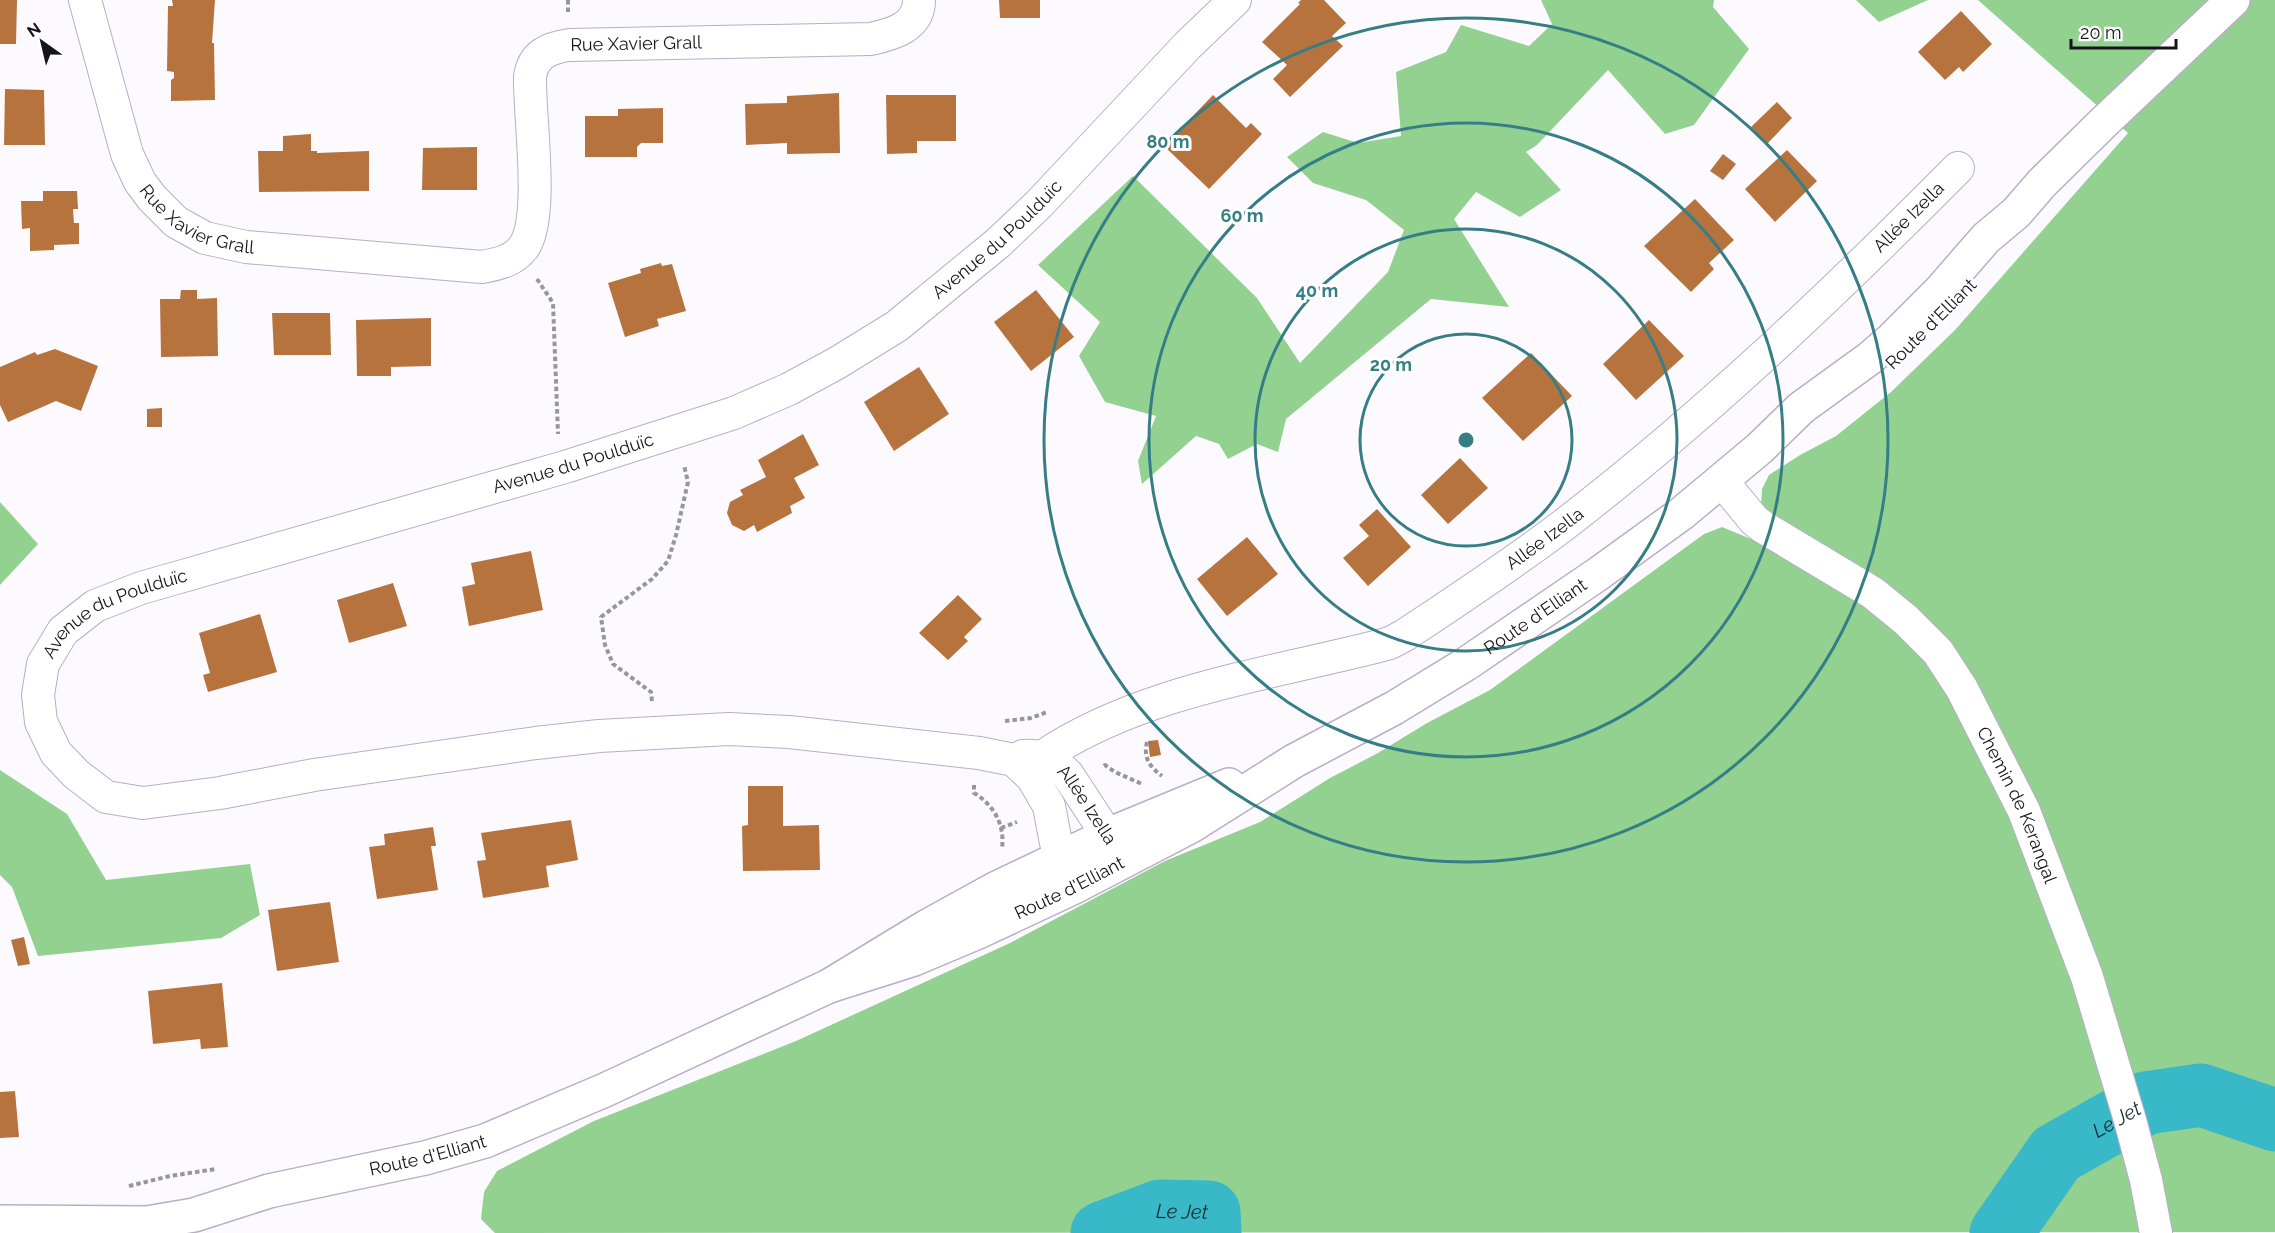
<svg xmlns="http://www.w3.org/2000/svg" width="2275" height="1233" font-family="Raleway,sans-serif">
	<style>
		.forest { fill: #93d190 }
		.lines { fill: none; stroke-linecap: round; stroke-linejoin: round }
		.river { stroke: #39b8c8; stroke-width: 63 }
		.building { fill: #b7733e }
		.minor-casing { stroke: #b8aec6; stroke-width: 34 }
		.tertiary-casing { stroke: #b8aec6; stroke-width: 36 }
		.path { stroke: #98969c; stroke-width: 4; stroke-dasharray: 4.5 3; stroke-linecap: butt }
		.minor { stroke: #fff; stroke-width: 32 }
		.tertiary { stroke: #fff; stroke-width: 33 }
		.ring { fill: none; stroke: #367e85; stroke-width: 3 }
		.labels { text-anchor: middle; stroke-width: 6; stroke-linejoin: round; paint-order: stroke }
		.street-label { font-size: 18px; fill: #17131c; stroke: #fff }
		.water-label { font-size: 20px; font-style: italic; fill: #172d30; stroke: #fff }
		.centre { fill: #367e85; stroke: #fff; stroke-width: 3 }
		.ring-label { font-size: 18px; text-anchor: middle; font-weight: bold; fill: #367e85; stroke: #fff; stroke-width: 6; stroke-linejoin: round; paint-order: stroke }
	</style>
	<rect width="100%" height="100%" fill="#fcfaff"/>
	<g class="forest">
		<path d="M1541,0H1714L1713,7L1749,49L1694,125L1665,134L1608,70L1537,145L1526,152L1561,190L1520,217L1476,192L1454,219L1509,307L1431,299L1286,419L1278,452L1257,444L1228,459L1219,444L1196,436L1142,484L1138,461L1156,416L1105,402L1079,356L1100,322L1038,265L1133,176L1257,298L1300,363L1388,272L1404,230L1366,200L1313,183L1287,157L1323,132L1358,143L1401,136L1396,72L1446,52L1461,25L1529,46L1552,24Z"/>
		<path d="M1856,0H1928L1879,22Z"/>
		<path d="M1978,0H2275V1232L495,1233L481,1219L484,1192L497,1171L594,1121L796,1041L1010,943L1165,861L1260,822L1330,778L1378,753L1427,723L1490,690L1704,534L1722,527L1751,539L1772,523L1761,506L1762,489L1769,475L1800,455L1836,436L1891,392L1955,330L2128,133Z"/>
		<path d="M0,502L38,544L0,585Z"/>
		<path d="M0,770L67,814L106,880L250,864L260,915L221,938L38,956L12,887L0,875Z"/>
	</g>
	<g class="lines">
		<g class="river">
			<path id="s1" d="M1102,1233L1160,1211L1209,1212L1210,1233"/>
			<path id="s2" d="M2001,1233L2056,1154L2146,1103L2201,1095L2275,1120"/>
		</g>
	</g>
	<g class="building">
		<path d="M0,0H17L16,44H0Z"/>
		<path d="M172,0H215L212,43H214L215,100L171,101V80L174,78V72L167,71L168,6H173Z"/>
		<path d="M999,0H1040V18H1000Z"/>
		<path d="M1301,0H1324L1346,23L1332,36L1343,46L1290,97L1273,79L1287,65L1262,42L1300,4L1298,3Z"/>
		<path d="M1961,11L1992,44L1963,72L1959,67L1945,80L1918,52Z"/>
		<path d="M5,89L44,90L45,145H4Z"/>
		<path d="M839,93L840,153L787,154V143L746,145L745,104L787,103V96Z"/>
		<path d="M886,95H956V141H917V153L887,154Z"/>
		<path d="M1213,95L1246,128L1251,123L1262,134L1209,189L1164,146Z"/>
		<path d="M1777,102L1792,118L1767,144L1751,127Z"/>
		<path d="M663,108V143H641L637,147V157H585V116H618V109Z"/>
		<path d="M311,134V151H317V153L369,151V191L259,192L258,151H283V136Z"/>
		<path d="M477,147V190H422L423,148Z"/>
		<path d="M1787,150L1817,181L1775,222L1745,189Z"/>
		<path d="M1723,154L1736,164L1723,180L1710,171Z"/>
		<path d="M43,191H77L78,209H73L74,223H79V244L54,245V250L30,251V228L22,229L21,201H43Z"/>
		<path d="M1695,199L1734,240L1709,263L1714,269L1691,292L1644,246Z"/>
		<path d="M661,263L662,266L672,264L686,311L657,319L659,326L625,337L608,283L641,273L640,269Z"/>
		<path d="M181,290H197V299L217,298L218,356L161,357L160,299H180Z"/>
		<path d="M1036,290L1074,337L1031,371L994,322Z"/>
		<path d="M272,313H330L331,355H274Z"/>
		<path d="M431,318V366L391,367V376H357L356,320Z"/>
		<path d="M1649,320L1684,356L1636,400L1603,364Z"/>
		<path d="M55,349L98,366L81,411L56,401L8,422L0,405V367L35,352L37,355Z"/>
		<path d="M1531,353L1572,396L1523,441L1482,398Z"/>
		<path d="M919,367L949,414L894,451L864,402Z"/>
		<path d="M162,408V427H147V409Z"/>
		<path d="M803,434L819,465L794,478L805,498L790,506L792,513L757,532L754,525L744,531L732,525L727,513L730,502L743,495L740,490L766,477L758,460Z"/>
		<path d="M1460,458L1488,488L1448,524L1421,495Z"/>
		<path d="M1377,509L1411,547L1368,586L1343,558L1369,536L1359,525Z"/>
		<path d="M1247,537L1278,574L1227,616L1197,579Z"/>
		<path d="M531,551L543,610L469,626L462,587L475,584L471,563Z"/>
		<path d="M393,583L407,626L349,643L337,600Z"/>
		<path d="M958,595L982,619L964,637L968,641L948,660L919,633Z"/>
		<path d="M260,614L277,672L208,692L203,675L210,673L199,633Z"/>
		<path d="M1158,740L1161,755L1150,757L1148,741Z"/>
		<path d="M748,786H783V826L819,825L820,870L743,871L742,826L748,825Z"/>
		<path d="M571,820L578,860L546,866L549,887L483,898L477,861L486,860L481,833Z"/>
		<path d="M433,827L436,846H431L438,890L377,899L369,847L385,845L384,834Z"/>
		<path d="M330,902L339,962L277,971L268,910Z"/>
		<path d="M24,937L30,964L18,966L11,940Z"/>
		<path d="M222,983L228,1047L201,1049L200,1039L153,1044L148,991Z"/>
		<path d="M15,1091L19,1137L0,1138V1092Z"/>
	</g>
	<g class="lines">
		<g class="minor-casing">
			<g id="minor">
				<path id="s3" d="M85,0L127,154L140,182L152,198L176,222L205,238L246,247L482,267C498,264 513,261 523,248C545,220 529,116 530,77C533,55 548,48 569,45L871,39C893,34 919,27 919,0"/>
				<path id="s4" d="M1721,480L1754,520L1763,527L1873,593L1906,620L1938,652L1962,689L2024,811L2087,977L2130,1120L2146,1180L2156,1233"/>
				<path id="s5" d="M1023,756C1042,754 1055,762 1068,775L1121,856"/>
				<path id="s6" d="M1042,757C1138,692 1264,675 1375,647L1390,643L1405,635C1459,599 1514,563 1565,524C1705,416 1834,293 1958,168"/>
				<path id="s7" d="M1069,881L1056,843L1049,806L1032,777L1014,760L979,753L789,732L729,729L599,736L536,743L314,775L220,793L143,803L106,797L76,774L56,753L41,722L38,695L43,664L63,631L95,606L141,588L565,467L734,413L789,389L837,363L897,326L998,243L1039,204L1188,45L1235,0"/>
			</g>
		</g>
		<g class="tertiary-casing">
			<g id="tertiary">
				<path id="s8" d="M829,986L914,959L978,932L1072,888L1191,826L1294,761L1394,708L1466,664L1598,574L1681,514L1760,448L1801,408L1870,358L1892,339L1940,291L1986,238L2016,213L2042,183L2102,124L2233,0"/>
				<path id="s9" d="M0,1222L147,1223L194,1215L269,1191L425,1158L485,1141L605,1090L829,986L926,927L995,889L1108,835L1229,785"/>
			</g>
		</g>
		<g class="path">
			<path d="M568,0V12"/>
			<path d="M537,279L553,303L558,434"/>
			<path d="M652,701L651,692L613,664L605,645L601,617L652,579L668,561L676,535L688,482L684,465"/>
			<path d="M1005,721L1031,718L1047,712"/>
			<path d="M1147,742C1143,758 1150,767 1162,776"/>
			<path d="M1104,766L1105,765L1115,772L1142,784"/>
			<path d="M974,785V793C994,805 1005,825 1002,848"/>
			<path d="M1001,828L1017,822"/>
			<path d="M129,1186L170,1176L216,1169"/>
		</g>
		<use href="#minor" class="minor"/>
		<use href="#tertiary" class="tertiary"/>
	</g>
	<g class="ring">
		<circle cx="1466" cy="440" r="106"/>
		<circle cx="1466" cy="440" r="211"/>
		<circle cx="1466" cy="440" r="317"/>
		<circle cx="1466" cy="440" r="422"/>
	</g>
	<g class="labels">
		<g class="street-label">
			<text dy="6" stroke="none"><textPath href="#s3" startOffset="898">Rue Xavier Grall</textPath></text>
			<text dy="6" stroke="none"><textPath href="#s3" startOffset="262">Rue Xavier Grall</textPath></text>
			<text dy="6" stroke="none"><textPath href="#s6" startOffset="1041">Allée Izella</textPath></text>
			<text dy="6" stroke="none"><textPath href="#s7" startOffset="2276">Avenue du Poulduïc</textPath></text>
			<text transform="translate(1931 324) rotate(-45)" y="6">Route d'Elliant</text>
			<text dy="6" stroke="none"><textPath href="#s7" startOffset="1790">Avenue du Poulduïc</textPath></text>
			<text dy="6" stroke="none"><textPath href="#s6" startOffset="555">Allée Izella</textPath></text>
			<text dy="6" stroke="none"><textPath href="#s8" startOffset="800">Route d'Elliant</textPath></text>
			<text dy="6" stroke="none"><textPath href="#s7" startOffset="1304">Avenue du Poulduïc</textPath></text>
			<text dy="6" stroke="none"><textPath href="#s4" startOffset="452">Chemin de Kerangal</textPath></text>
			<text dy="6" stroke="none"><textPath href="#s5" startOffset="86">Allée Izella</textPath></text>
			<text dy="6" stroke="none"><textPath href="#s8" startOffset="260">Route d'Elliant</textPath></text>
			<text dy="6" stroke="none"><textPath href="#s9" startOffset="436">Route d'Elliant</textPath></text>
		</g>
		<g class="water-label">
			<text dy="7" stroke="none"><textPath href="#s2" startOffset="166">Le Jet</textPath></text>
			<text dy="7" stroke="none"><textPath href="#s1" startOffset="84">Le Jet</textPath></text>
		</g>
	</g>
	<circle cx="1466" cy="440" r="9" class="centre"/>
	<g class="ring-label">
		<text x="1168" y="148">80 m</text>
		<text x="1242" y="222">60 m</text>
		<text x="1317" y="297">40 m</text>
		<text x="1391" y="371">20 m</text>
	</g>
	<g transform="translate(42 42) rotate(326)" stroke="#ffffff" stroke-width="4.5" paint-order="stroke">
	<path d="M0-4.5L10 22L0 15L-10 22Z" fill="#17131c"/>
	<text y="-9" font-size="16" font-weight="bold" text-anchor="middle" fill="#17131c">N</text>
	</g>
	<path d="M2071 39v9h105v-9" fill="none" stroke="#17131c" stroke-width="3"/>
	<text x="2080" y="39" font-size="18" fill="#17131c" stroke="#ffffff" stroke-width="4.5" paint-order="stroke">20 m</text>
</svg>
